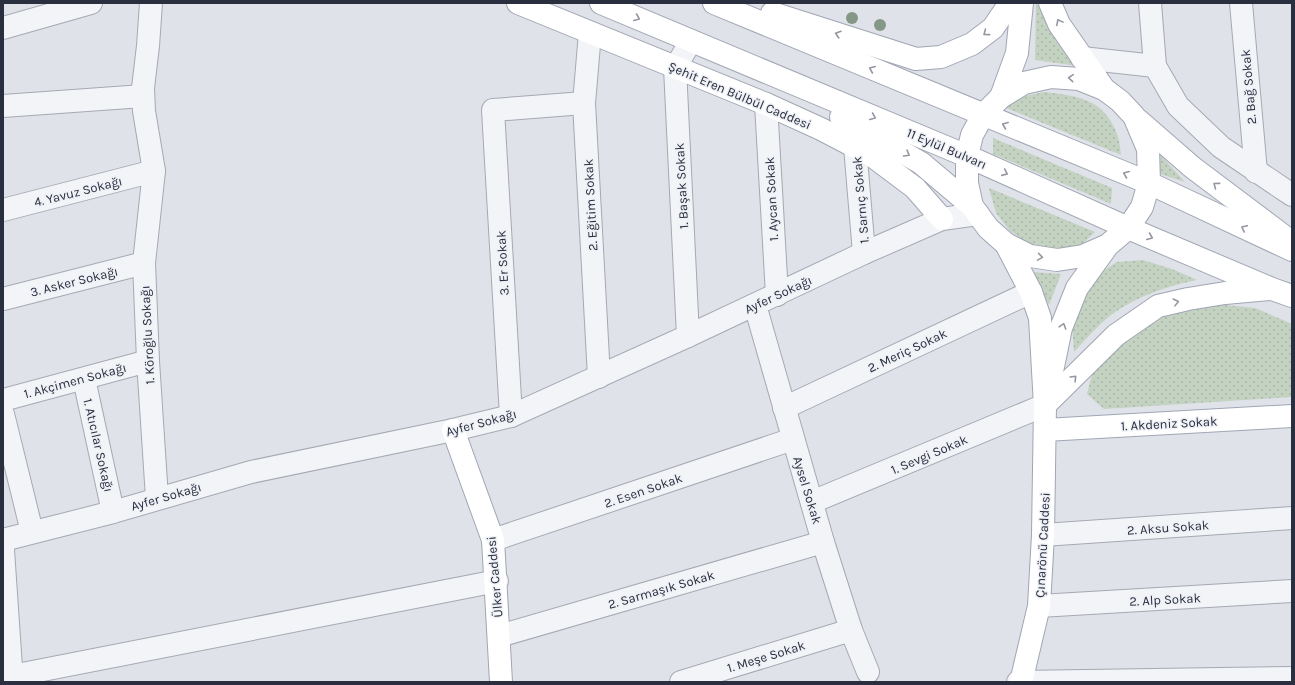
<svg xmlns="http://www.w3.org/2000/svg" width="1295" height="685" font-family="Karla,sans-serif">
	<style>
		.grass { fill: url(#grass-dots) }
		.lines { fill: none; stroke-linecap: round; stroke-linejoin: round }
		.minor-casing { stroke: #a5a9b3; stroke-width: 24 }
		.major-casing { stroke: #a0a6b4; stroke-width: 24 }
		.minor { stroke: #f2f4f7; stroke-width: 22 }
		.major { stroke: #fff; stroke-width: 22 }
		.tree { fill: #859887 }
		.oneway { stroke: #94979f }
		.labels { text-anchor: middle; stroke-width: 3; stroke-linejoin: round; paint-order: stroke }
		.street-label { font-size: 13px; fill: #292f3f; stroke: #eff1f6 }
	</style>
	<defs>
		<pattern id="grass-dots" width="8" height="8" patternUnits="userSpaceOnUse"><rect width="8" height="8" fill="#c4d2c1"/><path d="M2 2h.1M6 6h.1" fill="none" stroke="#a8b5a7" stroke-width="1.8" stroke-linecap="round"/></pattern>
	</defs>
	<rect width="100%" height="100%" fill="#e0e2e9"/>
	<g class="grass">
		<path d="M1036,3L1078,66L1035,60Z"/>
		<path d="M1044,92C1072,95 1100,98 1113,125C1115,129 1117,133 1118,137C1120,143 1120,149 1121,155L1004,107L1025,96Z"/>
		<path d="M993,138L1112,188L1111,204L993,154Z"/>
		<path d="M1157,151L1185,182L1157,173Z"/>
		<path d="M989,188L1095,232L1077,249L1056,252L1032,245L1010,231L996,213Z"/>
		<path d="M1143,260L1172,269L1197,280C1166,286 1136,297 1111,315C1097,326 1085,340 1074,352L1072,323L1093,277L1117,262Z"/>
		<path d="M1032,272L1061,274L1049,305Z"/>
		<path d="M1215,304L1255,308L1292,324V397L1104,409L1087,394L1093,371L1118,342L1152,318Z"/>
	</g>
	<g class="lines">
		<g class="minor-casing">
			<g id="minor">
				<path d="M151,3L148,46L143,88L144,111L154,171L144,263L148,361L157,498"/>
				<path d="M1150,3L1155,66L1178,106L1221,147L1292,195"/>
				<path d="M1241,3L1256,172"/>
				<path d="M3,28L91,3"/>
				<path d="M590,33L584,103L599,377"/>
				<path d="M1082,58L1155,66"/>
				<path d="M766,104L777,295"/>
				<path d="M3,106L143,96"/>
				<path d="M855,147L864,253"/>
				<path d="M3,210L154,171"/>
				<path d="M3,299L144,263"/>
				<path d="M755,305L823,542L851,630L868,672"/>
				<path d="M688,336L675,68L691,41"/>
				<path d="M84,379L113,512"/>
				<path d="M3,400L148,361"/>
				<path d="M784,408L1031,292"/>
				<path d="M3,414L32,532"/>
				<path d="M511,416L493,110L584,103"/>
				<path d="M812,502L1045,405"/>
				<path d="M1043,535L1292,518"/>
				<path d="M3,540L113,512L251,472L453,430L511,416L688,336L864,253L942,219L978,214"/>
				<path d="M493,540L793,439"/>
				<path d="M3,550L12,682"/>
				<path d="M1039,606L1292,591"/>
				<path d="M499,636L823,542"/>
				<path d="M3,676H12L497,581"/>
				<path d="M681,682L851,630"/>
				<path d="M1018,682L1292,678"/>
			</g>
		</g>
		<g class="major-casing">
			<g id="major">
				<path d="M518,3L766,104L821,129L871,155L915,188L942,219"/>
				<path d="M601,3L967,156L1128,228L1272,289L1292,296"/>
				<path d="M714,3L1149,183L1292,250"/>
				<path d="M1050,3L1059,24L1104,89"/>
				<path d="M772,13L916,59L941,57L972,44L993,28L1010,3"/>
				<path d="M1001,97L1017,53L1022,3"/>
				<path d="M841,117L921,163L972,206"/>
				<path d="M1138,120L1192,167L1285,237"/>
				<path d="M1006,244L1031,292L1040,318L1045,405L1043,535L1039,606L1021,682"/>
				<path d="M1045,405L1061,328L1077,288L1108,245L1128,228L1142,207L1149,183L1148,149L1134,116L1120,101L1104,89L1079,79L1051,77L1024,83L1001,97L983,115L972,135L967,156V183L972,206L988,228L1006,244L1030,256L1057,260L1083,256L1108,245"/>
				<path d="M1045,405L1116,335L1158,306L1188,299L1225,293L1269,289"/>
				<path d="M453,430L493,540L501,682"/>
				<path d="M1045,430L1292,416"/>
			</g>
		</g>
		<use href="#minor" class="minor"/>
		<use href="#major" class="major"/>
	</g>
	<g class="tree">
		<circle cx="852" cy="18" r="6"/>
		<circle cx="880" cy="25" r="6"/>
	</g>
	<defs><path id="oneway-chevron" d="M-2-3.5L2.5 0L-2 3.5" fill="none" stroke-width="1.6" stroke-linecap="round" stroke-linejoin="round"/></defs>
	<g class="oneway">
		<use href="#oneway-chevron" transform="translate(637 18) rotate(23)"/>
		<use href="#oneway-chevron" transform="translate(1059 22) rotate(-118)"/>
		<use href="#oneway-chevron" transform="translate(986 33) rotate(143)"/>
		<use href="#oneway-chevron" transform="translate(838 34) rotate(-162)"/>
		<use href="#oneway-chevron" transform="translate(872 69) rotate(-157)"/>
		<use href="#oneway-chevron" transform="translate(1071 78) rotate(-175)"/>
		<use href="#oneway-chevron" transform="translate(873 117) rotate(23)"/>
		<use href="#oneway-chevron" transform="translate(1005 125) rotate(-158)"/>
		<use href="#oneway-chevron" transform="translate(907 154) rotate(30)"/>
		<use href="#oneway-chevron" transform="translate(1005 173) rotate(24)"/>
		<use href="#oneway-chevron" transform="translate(1126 174) rotate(-158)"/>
		<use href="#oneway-chevron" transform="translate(1216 185) rotate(-143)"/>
		<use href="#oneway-chevron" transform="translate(1244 228) rotate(-155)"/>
		<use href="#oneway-chevron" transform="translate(1150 237) rotate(23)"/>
		<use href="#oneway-chevron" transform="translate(1040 257) rotate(9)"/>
		<use href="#oneway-chevron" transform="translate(1176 302) rotate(-14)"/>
		<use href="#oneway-chevron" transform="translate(1063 326) rotate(-72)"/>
		<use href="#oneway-chevron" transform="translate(1074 378) rotate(-45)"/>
	</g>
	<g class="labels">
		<g class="street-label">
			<text transform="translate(1248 87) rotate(-95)" y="5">2. Bağ Sokak</text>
			<text transform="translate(740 95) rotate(23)" y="5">Şehit Eren Bülbül Caddesi</text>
			<text transform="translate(947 148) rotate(23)" y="5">11 Eylül Bulvarı</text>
			<text transform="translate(681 186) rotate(-93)" y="5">1. Başak Sokak</text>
			<text transform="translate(78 191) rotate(-14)" y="5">4. Yavuz Sokağı</text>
			<text transform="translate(771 199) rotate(-93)" y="5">1. Aycan Sokak</text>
			<text transform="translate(860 200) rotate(-95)" y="5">1. Sarnıç Sokak</text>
			<text transform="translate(590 205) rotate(-93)" y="5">2. Eğitim Sokak</text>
			<text transform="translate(502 263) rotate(-93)" y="5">3. Er Sokak</text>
			<text transform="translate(74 281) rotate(-14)" y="5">3. Asker Sokağı</text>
			<text transform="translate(778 294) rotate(-25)" y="5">Ayfer Sokağı</text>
			<text transform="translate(147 335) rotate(-93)" y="5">1. Köroğlu Sokağı</text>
			<text transform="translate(907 350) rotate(-25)" y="5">2. Meriç Sokak</text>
			<text transform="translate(75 380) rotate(-15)" y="5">1. Akçimen Sokağı</text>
			<text transform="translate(481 422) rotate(-15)" y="5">Ayfer Sokağı</text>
			<text transform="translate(1169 423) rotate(-3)" y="5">1. Akdeniz Sokak</text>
			<text transform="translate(99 445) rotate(77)" y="5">1. Atıcılar Sokağı</text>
			<text transform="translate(929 454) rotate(-23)" y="5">1. Sevgi Sokak</text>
			<text transform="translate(643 490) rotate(-19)" y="5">2. Esen Sokak</text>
			<text transform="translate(808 490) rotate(73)" y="5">Aysel Sokak</text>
			<text transform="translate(166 496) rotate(-16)" y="5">Ayfer Sokağı</text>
			<text transform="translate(1168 527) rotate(-4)" y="5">2. Aksu Sokak</text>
			<text transform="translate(1042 545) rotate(-87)" y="5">Çınarönü Caddesi</text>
			<text transform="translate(494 577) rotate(-95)" y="5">Ülker Caddesi</text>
			<text transform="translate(661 589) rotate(-16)" y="5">2. Sarmaşık Sokak</text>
			<text transform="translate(1165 599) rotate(-3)" y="5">2. Alp Sokak</text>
			<text transform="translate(766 656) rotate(-17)" y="5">1. Meşe Sokak</text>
		</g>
	</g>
	<rect width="1295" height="685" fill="none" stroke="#292f3f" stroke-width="8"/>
</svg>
